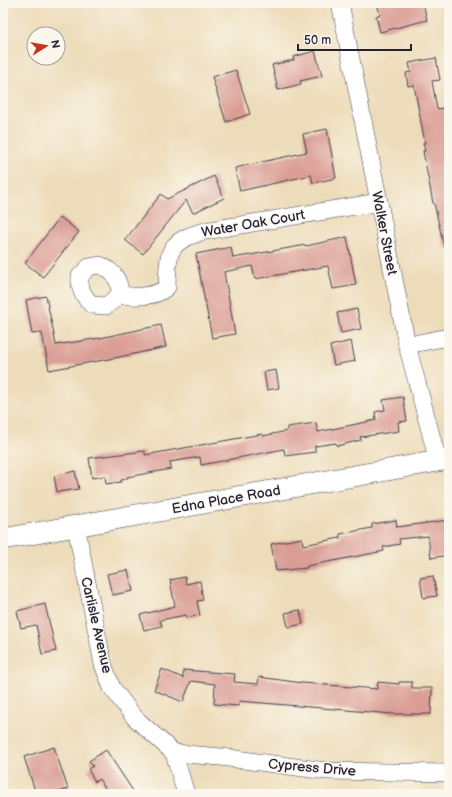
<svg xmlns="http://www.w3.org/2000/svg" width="452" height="797" font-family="'Balsamiq Sans',sans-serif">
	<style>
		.building { fill: #da9d94 }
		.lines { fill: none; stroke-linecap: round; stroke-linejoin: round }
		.minor-casing { stroke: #403e4e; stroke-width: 18 }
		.tertiary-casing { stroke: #403e4e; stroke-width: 22 }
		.minor { stroke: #fff; stroke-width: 17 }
		.tertiary { stroke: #fff; stroke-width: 21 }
		.labels { text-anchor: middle; stroke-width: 3; stroke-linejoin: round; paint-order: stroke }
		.street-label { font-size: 14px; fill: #22223b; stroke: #fbf7ec }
	</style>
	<rect width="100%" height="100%" fill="#fbf7ec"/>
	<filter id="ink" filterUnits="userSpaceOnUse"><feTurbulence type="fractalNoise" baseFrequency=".025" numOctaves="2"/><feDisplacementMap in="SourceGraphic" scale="8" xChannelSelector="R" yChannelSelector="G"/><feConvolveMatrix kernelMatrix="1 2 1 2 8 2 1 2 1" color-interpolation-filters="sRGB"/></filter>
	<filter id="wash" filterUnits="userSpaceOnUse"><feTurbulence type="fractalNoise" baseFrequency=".012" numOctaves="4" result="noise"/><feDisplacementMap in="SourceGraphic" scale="16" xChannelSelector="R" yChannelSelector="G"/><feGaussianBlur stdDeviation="0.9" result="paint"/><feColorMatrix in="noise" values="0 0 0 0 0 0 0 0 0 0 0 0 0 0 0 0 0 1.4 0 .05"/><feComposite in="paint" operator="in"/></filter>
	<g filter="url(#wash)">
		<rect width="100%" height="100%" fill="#eddcb9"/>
		<g id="blocks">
			<g class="building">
				<path d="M377,3H423L427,20L380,32L376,16L380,15Z"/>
				<path d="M315,51L322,76L300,81L301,84L278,90L272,65L294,60L293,57Z"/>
				<path d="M436,58L440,80L432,81L437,109L449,107V246L444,247L434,203H433L423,151H425L423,143H425L414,85L408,86L406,73L411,72L409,63Z"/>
				<path d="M236,70L250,114L226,122L212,77Z"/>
				<path d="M327,129L336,178L313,183L311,175L240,191L235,168L307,152L303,134Z"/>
				<path d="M214,176L224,198L193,213L186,200L143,254L125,240L161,194L167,199Z"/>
				<path d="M60,217L79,232L43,277L25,263Z"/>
				<path d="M347,237L356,285L333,289L328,266L255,279L252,266L224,272L235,334L212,338L196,254L231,247L233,258L306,245V246Z"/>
				<path d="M46,296L56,345L100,338L161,325L166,347L120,357L49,370L42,333L32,334L26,300Z"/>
				<path d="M357,309L361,329L341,333L337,313Z"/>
				<path d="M351,341L355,361L334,365L330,346Z"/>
				<path d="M276,370L279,388L267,390L264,372Z"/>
				<path d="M403,397L407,421L398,422L399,431L360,437L361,440L337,446L336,443L315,446V452L285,456L284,449L201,465L200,457L170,462L171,469L127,477V479L121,480V482L106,484L105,476L92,478L89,458L145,451V455L262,434L263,436L287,431V427L316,423L318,432L376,420L375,412L385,410L383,400Z"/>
				<path d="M75,471L79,489L57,492L54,476Z"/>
				<path d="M396,520L397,527L449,520V555L431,558L428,536L399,539L400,544L383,547L384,551L307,566V568L276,571L271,544L302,538L303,545L340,538V534L372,528V524Z"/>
				<path d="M128,570L133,591L112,595L107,574Z"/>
				<path d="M433,576L437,596L423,598L420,578Z"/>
				<path d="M185,577L186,584L200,581L203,600L197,601L200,615L187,618L186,615L160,620L162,626L144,630L140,615L175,606L170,580Z"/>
				<path d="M45,604L56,651L42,654L36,625L21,628L17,611Z"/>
				<path d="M300,610L303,624L288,627L285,613Z"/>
				<path d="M162,669L183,678V670L235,674L234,682L258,684L259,677L302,683L377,689L378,682L399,684V682H412V688H432L431,714H393L239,701V706L214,704L215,684L191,681L183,702L154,690Z"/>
				<path d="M54,747L68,789L54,794H36L24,757Z"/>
				<path d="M106,750L135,794H109L99,779L95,782L88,769L93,766L89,761Z"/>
			</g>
		</g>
	</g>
	<g filter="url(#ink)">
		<use href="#blocks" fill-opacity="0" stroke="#403e4e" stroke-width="1"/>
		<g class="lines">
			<g class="minor-casing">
				<g id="minor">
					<path d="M340,3L407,345L438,461"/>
					<path d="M100,265C114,271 120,280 120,295L106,306L92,305C83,296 79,289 80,276L89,267Z"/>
					<path d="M120,295C135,297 155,298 167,287C168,250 168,241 205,231L379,202"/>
					<path d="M407,345L449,337"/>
					<path d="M76,526L103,664L112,688L135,718L174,753L186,794"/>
					<path d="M174,753L221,757L326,771L449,773"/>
				</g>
			</g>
			<g class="tertiary-casing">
				<path id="tertiary" d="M3,539L449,459"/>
			</g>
			<use href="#minor" class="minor"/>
			<use href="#tertiary" class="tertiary"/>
		</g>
	</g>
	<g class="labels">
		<g class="street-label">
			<text transform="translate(253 223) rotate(-10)" y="5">Water Oak Court</text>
			<text transform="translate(385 233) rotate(79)" y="5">Walker Street</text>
			<text transform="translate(226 499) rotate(-10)" y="5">Edna Place Road</text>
			<text transform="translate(97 625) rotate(77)" y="5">Carlisle Avenue</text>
			<text transform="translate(312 767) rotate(5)" y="5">Cypress Drive</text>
		</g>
	</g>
	<rect width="452" height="797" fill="none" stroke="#fbf7ec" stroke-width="16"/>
	<g transform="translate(46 46) rotate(79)"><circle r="19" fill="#fbf7ec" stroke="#a4a2a5"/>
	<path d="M0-3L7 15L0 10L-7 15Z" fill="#c8321e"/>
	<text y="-6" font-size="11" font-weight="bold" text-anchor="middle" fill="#22223b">N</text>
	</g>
	<path d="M298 44v6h113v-6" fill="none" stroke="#22223b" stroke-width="2"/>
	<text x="304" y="44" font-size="12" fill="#22223b" stroke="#fbf7ec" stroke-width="3" paint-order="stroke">50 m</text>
</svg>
